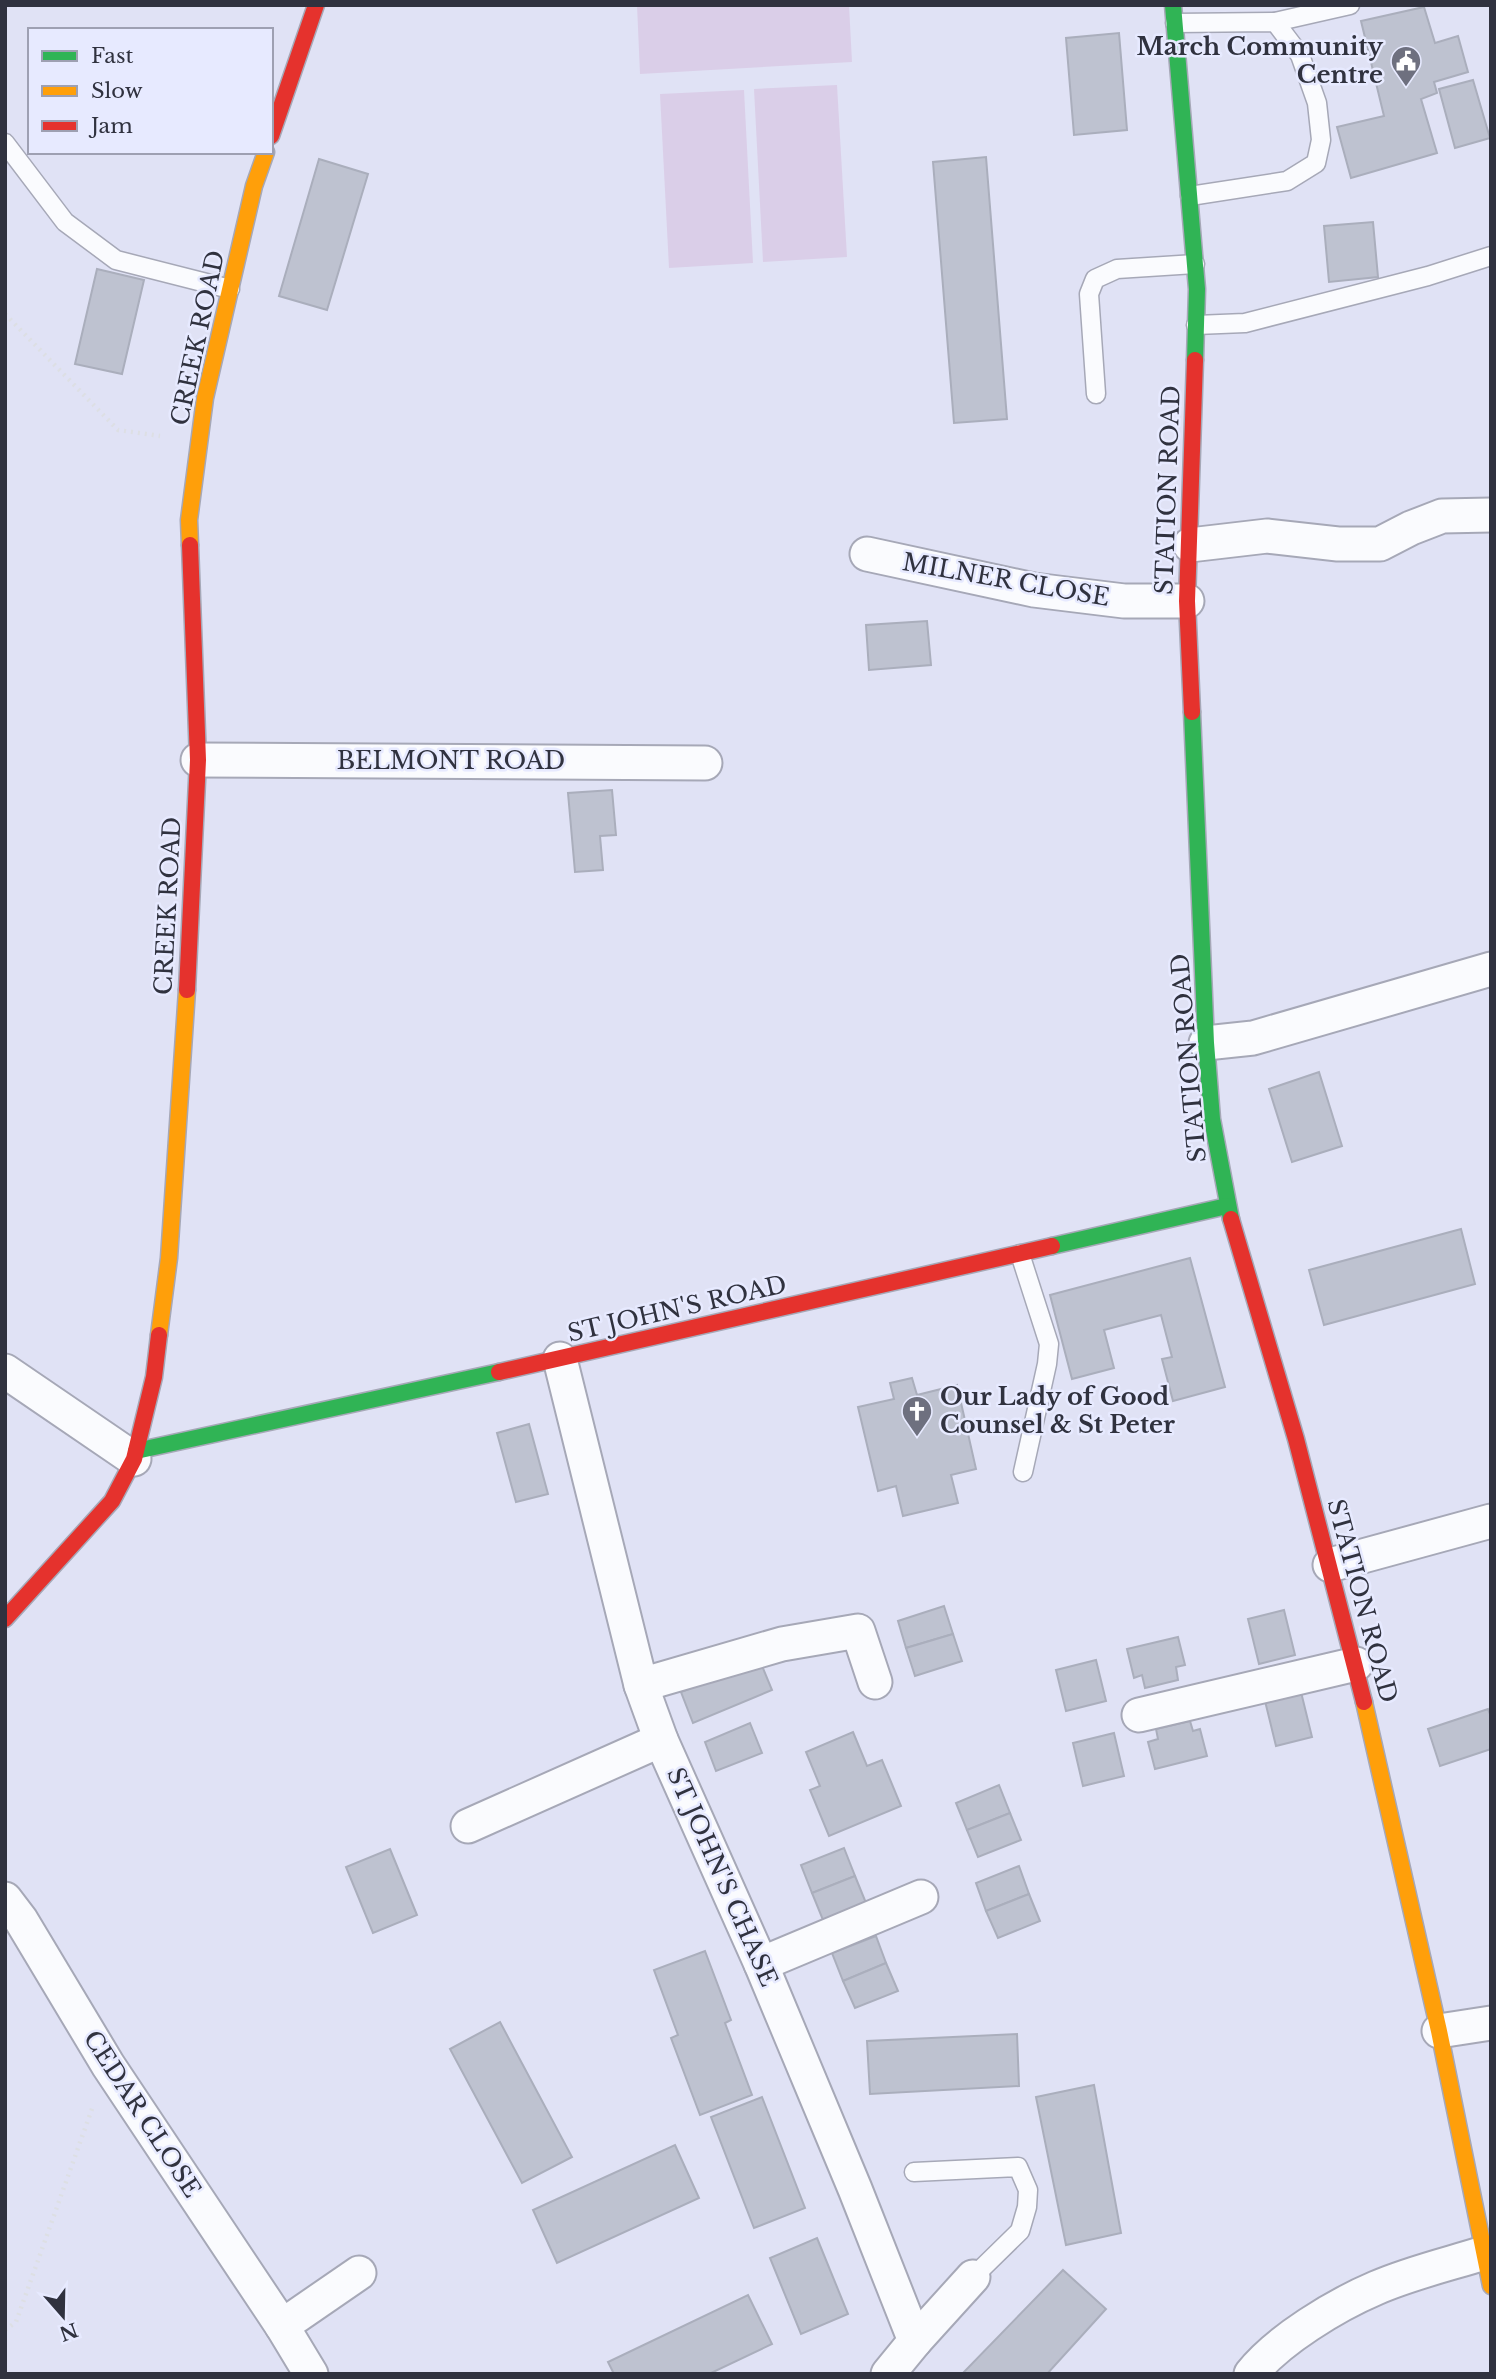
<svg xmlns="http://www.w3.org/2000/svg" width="1496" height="2379" font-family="'Libre Baskerville',serif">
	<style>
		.green { fill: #dacee8 }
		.building { fill: #bec2d0; stroke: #aaaebc; stroke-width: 2 }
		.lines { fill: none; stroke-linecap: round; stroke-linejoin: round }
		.lane-casing { stroke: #a6a8b7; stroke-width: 21 }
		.street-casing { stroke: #a6a8b7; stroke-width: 37 }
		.fast-casing { stroke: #a6a8b7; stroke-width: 19 }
		.slow-casing { stroke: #a6a8b7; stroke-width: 19 }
		.jam-casing { stroke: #a6a8b7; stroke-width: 19 }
		.path { stroke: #dddfe4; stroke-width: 4.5; stroke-dasharray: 2 5; stroke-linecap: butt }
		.lane { stroke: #fafbfe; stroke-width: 18 }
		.street { stroke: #fafbfe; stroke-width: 33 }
		.fast { stroke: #30b455; stroke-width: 16 }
		.slow { stroke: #ff9f0a; stroke-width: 16 }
		.jam { stroke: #e5322d; stroke-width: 16 }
		.labels { text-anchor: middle; stroke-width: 5; stroke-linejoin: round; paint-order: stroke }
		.poi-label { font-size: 24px; font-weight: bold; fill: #30323f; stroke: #e7eaff; text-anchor: end }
		.street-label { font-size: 24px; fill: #30323f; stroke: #e7eaff }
	</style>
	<rect width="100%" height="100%" fill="#e0e2f5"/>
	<g class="green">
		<path d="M637,5H849L852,62L640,74Z"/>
		<path d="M837,85L847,257L763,262L754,89Z"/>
		<path d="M744,90L753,263L669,268L660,94Z"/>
	</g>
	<g class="building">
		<path d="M1424,7L1435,43L1458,36L1468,72L1434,82L1437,93L1421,99L1437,153L1351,178L1337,127L1384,116L1361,21Z"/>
		<path d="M1119,33L1127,130L1074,135L1066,38Z"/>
		<path d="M1473,80L1490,138L1455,148L1439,89Z"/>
		<path d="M986,157L1007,419L954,423L933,162Z"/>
		<path d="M319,159L368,174L327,310L279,296Z"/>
		<path d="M1373,222L1378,277L1329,282L1324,226Z"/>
		<path d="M97,269L144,280L122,374L75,364Z"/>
		<path d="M927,621L931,665L869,670L866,625Z"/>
		<path d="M612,790L616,835L600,836L603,870L575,872L568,793Z"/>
		<path d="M1319,1072L1342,1146L1292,1162L1269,1089Z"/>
		<path d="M1461,1229L1475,1284L1324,1325L1309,1270Z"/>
		<path d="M1190,1258L1225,1387L1173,1401L1162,1359L1172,1357L1161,1315L1104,1330L1114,1368L1072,1379L1050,1295Z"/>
		<path d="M912,1378L917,1395L957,1385L976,1469L951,1475L958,1503L903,1516L896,1486L878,1491L858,1407L894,1399L890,1383Z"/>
		<path d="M529,1424L548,1494L516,1502L497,1433Z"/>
		<path d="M944,1606L953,1634L906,1648L898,1621Z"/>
		<path d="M1284,1610L1295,1655L1259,1664L1248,1619Z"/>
		<path d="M953,1634L962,1661L915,1676L906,1648Z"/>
		<path d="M1178,1637L1185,1665L1176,1667L1178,1680L1145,1688L1142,1675L1134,1678L1127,1649Z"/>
		<path d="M1096,1660L1106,1701L1066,1711L1056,1670Z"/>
		<path d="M760,1661L772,1690L693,1723L681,1692Z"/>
		<path d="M1301,1692L1312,1737L1276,1746L1265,1701Z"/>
		<path d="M1488,1709L1491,1717V1749L1440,1766L1428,1729Z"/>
		<path d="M1190,1721L1193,1731L1200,1729L1207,1756L1155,1769L1148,1742L1158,1739L1156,1729Z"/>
		<path d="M750,1723L762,1753L716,1771L705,1742Z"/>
		<path d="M853,1732L867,1766L882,1760L901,1806L829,1836L810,1790L820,1786L806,1752Z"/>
		<path d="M1114,1733L1124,1776L1083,1786L1073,1743Z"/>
		<path d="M999,1785L1010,1813L967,1830L956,1803Z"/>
		<path d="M1010,1813L1021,1840L978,1857L967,1830Z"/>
		<path d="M844,1848L855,1876L812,1893L801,1865Z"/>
		<path d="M390,1849L417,1915L373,1933L346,1867Z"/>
		<path d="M1019,1866L1029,1894L986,1911L976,1883Z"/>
		<path d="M855,1876L866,1903L823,1920L812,1893Z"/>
		<path d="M1029,1894L1040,1921L998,1938L986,1911Z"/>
		<path d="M876,1936L886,1963L843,1981L832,1953Z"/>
		<path d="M705,1951L731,2020L725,2023L752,2095L700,2115L671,2038L678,2035L654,1970Z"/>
		<path d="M886,1963L898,1991L855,2008L843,1981Z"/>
		<path d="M500,2022L572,2157L522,2183L450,2049Z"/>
		<path d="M1017,2034L1019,2086L870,2094L867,2041Z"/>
		<path d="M1094,2085L1121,2233L1066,2245L1036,2097Z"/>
		<path d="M762,2097L805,2208L754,2228L711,2117Z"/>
		<path d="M675,2145L699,2198L557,2263L533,2210Z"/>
		<path d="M817,2238L848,2314L801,2334L770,2258Z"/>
		<path d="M1063,2270L1106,2309L1047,2374H962Z"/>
		<path d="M748,2295L772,2344L709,2374H614L608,2362Z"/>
	</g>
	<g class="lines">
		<g class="lane-casing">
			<g id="lane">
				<path d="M1275,22L1350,5"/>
				<path d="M1175,23L1275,22L1300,55L1317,103L1321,140L1316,163L1287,181L1190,196"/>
				<path d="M5,143L65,222L116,260L230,289"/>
				<path d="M1196,325L1245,323L1428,276L1491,256"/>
				<path d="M1096,394L1089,294L1095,279L1117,269L1195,264"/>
				<path d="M1020,1254L1049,1344L1047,1364L1023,1472"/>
				<path d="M914,2172L1018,2167L1028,2190L1027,2207L1020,2231L973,2277"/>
			</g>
		</g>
		<g class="street-casing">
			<g id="street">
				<path d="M1190,545L1267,536L1338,544H1380L1411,528L1442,516L1491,515"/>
				<path d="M867,554L1034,590L1124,601H1187"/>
				<path d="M198,760L705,763"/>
				<path d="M1206,1043L1253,1038L1491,969"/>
				<path d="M560,1359L641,1685L661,1740L761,1964L855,2189L915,2341L888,2374"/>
				<path d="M5,1371L134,1459"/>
				<path d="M1330,1565L1491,1521"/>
				<path d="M641,1685L782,1644L858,1631L875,1682"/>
				<path d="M1139,1715L1356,1664"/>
				<path d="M468,1826L661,1740"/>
				<path d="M5,1899L21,1920L108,2065L282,2326L311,2374"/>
				<path d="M761,1964L921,1897"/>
				<path d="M1439,2031L1491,2023"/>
				<path d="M282,2326L359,2273"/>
				<path d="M915,2341L973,2277"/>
				<path d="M1251,2374C1278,2340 1336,2305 1376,2288C1410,2273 1449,2264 1484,2253"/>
			</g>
		</g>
		<g class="fast-casing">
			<g id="fast">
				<path d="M1173,5L1197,289L1195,360"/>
				<path d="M1192,712L1206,1043L1212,1119L1231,1219"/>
				<path d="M1052,1246L1227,1206"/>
				<path d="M136,1451L499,1372"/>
			</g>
		</g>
		<g class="slow-casing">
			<g id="slow">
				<path d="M190,545L189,520L205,398L254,186L266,152"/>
				<path d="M159,1335L169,1258L187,990"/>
				<path d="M1364,1702L1439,2031L1491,2286"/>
			</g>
		</g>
		<g class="jam-casing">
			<g id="jam">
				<path d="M271,136L316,5"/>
				<path d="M1192,712L1187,601L1195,360"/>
				<path d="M187,990L198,760L190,545"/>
				<path d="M1231,1219L1296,1439L1364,1702"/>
				<path d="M499,1372L1052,1246"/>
				<path d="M5,1619L112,1501L134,1459L154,1377L159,1335"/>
			</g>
		</g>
		<g class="path">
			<path d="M5,314L118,430L160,436"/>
			<path d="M5,2330L16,2322L93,2106"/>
		</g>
		<use href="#lane" class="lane"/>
		<use href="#street" class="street"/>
		<use href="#fast" class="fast"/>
		<use href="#slow" class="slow"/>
		<use href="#jam" class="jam"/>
	</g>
	<defs>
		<g id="civic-pin" transform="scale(1.575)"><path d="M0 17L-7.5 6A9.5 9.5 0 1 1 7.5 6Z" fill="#6e707f" stroke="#e7eaff"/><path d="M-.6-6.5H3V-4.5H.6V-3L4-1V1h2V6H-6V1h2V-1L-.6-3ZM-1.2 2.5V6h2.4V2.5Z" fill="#fff"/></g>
		<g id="church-pin" transform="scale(1.575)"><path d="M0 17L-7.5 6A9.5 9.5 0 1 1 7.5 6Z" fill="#6e707f" stroke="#e7eaff"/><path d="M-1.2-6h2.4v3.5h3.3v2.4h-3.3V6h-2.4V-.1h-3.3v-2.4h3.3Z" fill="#fff"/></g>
	</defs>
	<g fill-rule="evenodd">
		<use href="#civic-pin" x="1406" y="61"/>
		<use href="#church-pin" x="917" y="1411"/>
	</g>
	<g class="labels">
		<g class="poi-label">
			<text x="1383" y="55">March Community<tspan x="1383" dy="28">Centre</tspan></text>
			<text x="940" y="1405" text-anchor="start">Our Lady of Good<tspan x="940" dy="28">Counsel &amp; St Peter</tspan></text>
		</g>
		<g class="street-label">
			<text transform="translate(198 338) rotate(-78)" y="8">CREEK ROAD</text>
			<text transform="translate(1168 490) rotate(-88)" y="8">STATION ROAD</text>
			<text transform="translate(1006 580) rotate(10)" y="8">MILNER CLOSE</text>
			<text x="451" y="769">BELMONT ROAD</text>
			<text transform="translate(168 906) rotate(-87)" y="8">CREEK ROAD</text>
			<text transform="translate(1189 1058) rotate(-95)" y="8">STATION ROAD</text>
			<text transform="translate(677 1309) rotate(-13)" y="8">ST JOHN'S ROAD</text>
			<text transform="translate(1362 1601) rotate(75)" y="8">STATION ROAD</text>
			<text transform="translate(722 1877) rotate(66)" y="8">ST JOHN'S CHASE</text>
			<text transform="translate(142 2114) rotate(57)" y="8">CEDAR CLOSE</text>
		</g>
	</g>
	<rect width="1496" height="2379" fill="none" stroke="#30323f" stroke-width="14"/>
	<rect x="28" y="28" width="245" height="126" fill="#e7eaff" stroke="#9ea0b2" stroke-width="2"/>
	<rect x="42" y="51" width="35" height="10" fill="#30b455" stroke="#9ea0b2" stroke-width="2"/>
	<text x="91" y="63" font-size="21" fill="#30323f">Fast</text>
	<rect x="42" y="86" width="35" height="10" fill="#ff9f0a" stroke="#9ea0b2" stroke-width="2"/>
	<text x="91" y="98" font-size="21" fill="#30323f">Slow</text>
	<rect x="42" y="121" width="35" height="10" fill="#e5322d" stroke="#9ea0b2" stroke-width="2"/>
	<text x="91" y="133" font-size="21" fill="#30323f">Jam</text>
	<g transform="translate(63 2316) rotate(160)" stroke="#e7eaff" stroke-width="5" paint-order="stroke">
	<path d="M0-5L12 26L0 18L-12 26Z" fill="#30323f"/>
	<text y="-10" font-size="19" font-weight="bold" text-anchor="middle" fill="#30323f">N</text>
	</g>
</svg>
